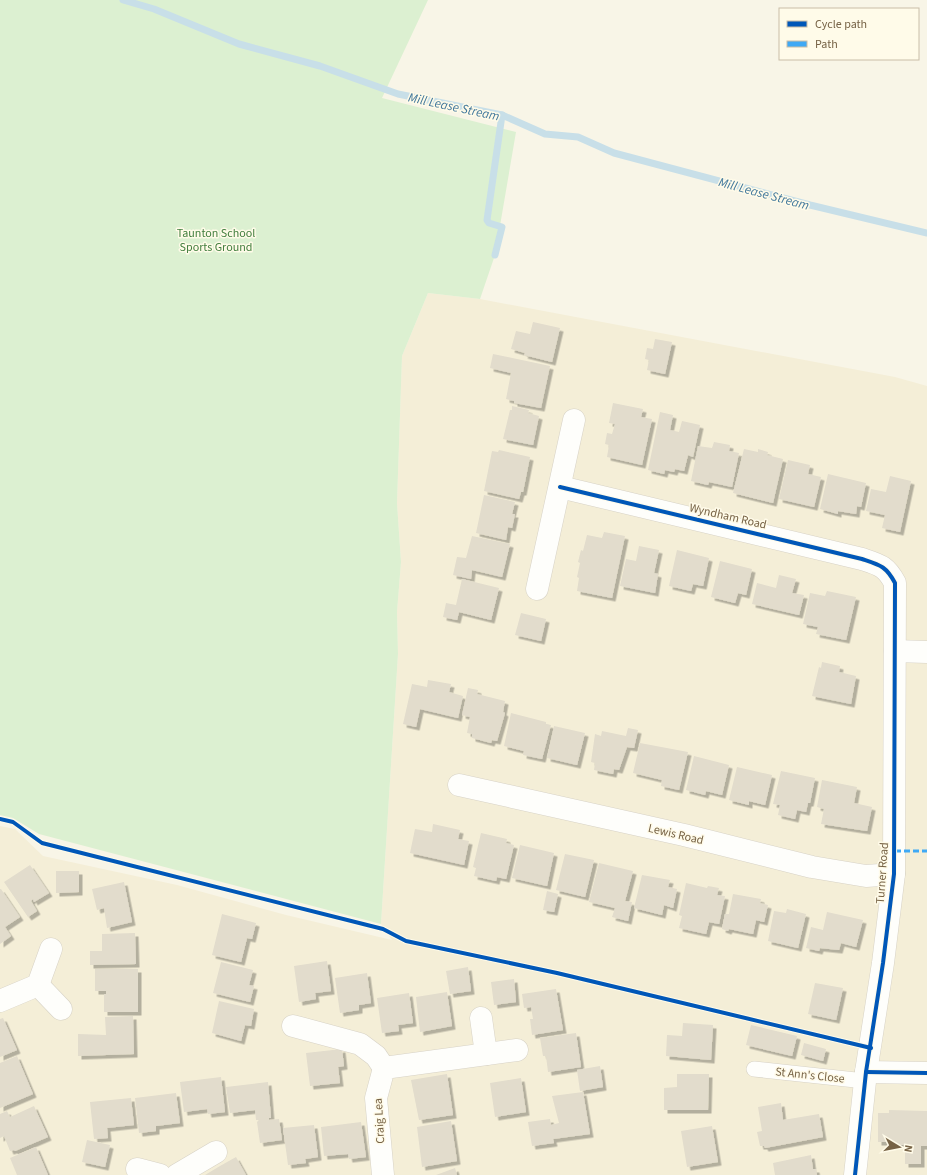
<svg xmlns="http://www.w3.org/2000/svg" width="927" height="1175" font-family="'Source Sans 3',sans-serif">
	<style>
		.residential { fill: #f4eed7 }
		.green { fill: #dcf0d1 }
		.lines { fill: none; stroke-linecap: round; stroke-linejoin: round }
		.stream { stroke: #c8dfe8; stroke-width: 7 }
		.building { fill: #e2dccc; filter: url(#shadow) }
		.lane-casing { stroke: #d7d2c6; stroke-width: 16 }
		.street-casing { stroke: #d7d2c6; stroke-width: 23 }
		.lane { stroke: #fefefb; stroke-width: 15 }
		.street { stroke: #fefefb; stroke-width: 22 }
		.quiet { stroke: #3fa9f5; stroke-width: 3; stroke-dasharray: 6 3; stroke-linecap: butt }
		.cycleway-casing { stroke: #fffbe9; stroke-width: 6 }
		.cycleway { stroke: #0057b8; stroke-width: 4 }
		.labels { text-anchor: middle; stroke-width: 3; stroke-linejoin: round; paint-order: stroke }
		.park-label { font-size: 12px; fill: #417e3d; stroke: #fffbe9 }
		.street-label { font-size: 12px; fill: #776346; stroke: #fffbe9 }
		.water-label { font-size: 13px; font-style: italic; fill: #42789c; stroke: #fffbe9 }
	</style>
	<defs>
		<filter id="shadow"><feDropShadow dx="3.5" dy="3.5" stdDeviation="0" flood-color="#0004"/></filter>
	</defs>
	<rect width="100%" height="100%" fill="#f8f5e7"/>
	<path class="residential" d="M428,293L480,299L895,377L927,386V1175H0V826L15,829L43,856L177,885L286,915L392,940L381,924L398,654L397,612L401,562L397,503L402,356Z"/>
	<path class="green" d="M0,0H428L382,98L516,132L495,255L480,299L428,293L402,356L397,503L401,562L397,612L398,654L381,924L39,834L13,818L0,815Z"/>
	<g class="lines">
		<g class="stream">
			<path d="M123,0L154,9L239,44L320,66L398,94L502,115L545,134L578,137L614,153L810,205L927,233"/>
			<path d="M495,255L502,227L489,223L487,220L502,115"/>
		</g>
	</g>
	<g class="building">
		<path d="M533,322L560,328L552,362L524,355L525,353L511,349L516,331L530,334Z"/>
		<path d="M655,339L672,342L665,374L647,370L649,360L645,359L647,348L653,349Z"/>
		<path d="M493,354L550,366L541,408L514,403V401L506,399L511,373L490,368Z"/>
		<path d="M613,403L643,409L641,417L652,419L642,465L607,457L609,445L605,444L607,433L612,434L615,424L609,423Z"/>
		<path d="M512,406L529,410L528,413L539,416L533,445L503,439L510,410H512Z"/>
		<path d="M660,412L673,415L670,430L679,432L682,421L700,425L693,457L688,455L684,471L675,469L674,472L665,470L664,474L648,470Z"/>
		<path d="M714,442L730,445L729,451L739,453L732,487L709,482L708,485L691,481L698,446L712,448Z"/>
		<path d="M744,449L758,452V449L768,452L767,455L783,459L773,503L733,493Z"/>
		<path d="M499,450L530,457L523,492H521L519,499L484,491L492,451L498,452Z"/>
		<path d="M788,460L810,465L808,474L821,477L814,507L779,499Z"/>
		<path d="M828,474L866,483L861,507L857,506L856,514L838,511V514L820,509Z"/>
		<path d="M890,476L911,481L900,532L882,528L885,515L866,511L871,489L886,492Z"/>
		<path d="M484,495L515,502L512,514H515L512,528L508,527L506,540L476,533Z"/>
		<path d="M604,532L625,536L612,598L577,591L579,578L577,577L580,563L578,562L581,550L583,551L587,535L602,538Z"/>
		<path d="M472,536L510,544L502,577L472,570L471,579L453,575L457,557L466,558Z"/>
		<path d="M639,546L659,550L654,573L658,574L655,593L620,586L626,559L636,561Z"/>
		<path d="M677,550L709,558L703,586L693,584L691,591L669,586Z"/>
		<path d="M720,561L752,569L746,595L738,593L735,603L711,597Z"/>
		<path d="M779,575L796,579L792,593L804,595L799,615L752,604L757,583L776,588Z"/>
		<path d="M462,579L499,588L491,620L459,612L457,620L443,617L446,603L456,605Z"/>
		<path d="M827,591L856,597L846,640L816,634L818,627L803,624L810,593L825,596Z"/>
		<path d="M521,613L546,619L541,641L515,635Z"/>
		<path d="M822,662L840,666L839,672L856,676L851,704L812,696L819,667L821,668Z"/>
		<path d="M428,680L451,684L449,692L463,696L458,718L420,709L416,727L403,724L412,684L427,687Z"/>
		<path d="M468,688L478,690L477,694L505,701L503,712L505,713L497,741L492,740L491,743L472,738V734L467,733L470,717L462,715Z"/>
		<path d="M511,713L546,722V724L551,725L542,759L523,755L524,751L504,746Z"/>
		<path d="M554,726L585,733L577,765L547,758Z"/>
		<path d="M628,728L638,730L634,748L627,747L619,770L614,769L613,774L594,770L595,763L591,762L595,734L601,736L602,731L626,736Z"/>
		<path d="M640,743L688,752L679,790L661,786L662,780L633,773Z"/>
		<path d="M694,756L729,765L722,795L706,791L705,795L686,790Z"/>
		<path d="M737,767L772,775L765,805L749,801V805L729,800Z"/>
		<path d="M781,771L815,778L810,803H808L806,812L797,810L795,819L778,815L780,805L773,804Z"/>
		<path d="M822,780L857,787L854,803L872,807L867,831L821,824L824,809L817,807Z"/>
		<path d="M433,824L460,830L458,839L469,841L464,865L410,853L415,829L432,832Z"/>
		<path d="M481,833L507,839L506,843L514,845L506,879L497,877L496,881L474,876L476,868L473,867Z"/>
		<path d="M520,845L554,853L547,886L512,878Z"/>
		<path d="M565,854L594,860L585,897L556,890Z"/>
		<path d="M599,863L633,871L625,901L632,902L628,921L612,917L615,908L589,902Z"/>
		<path d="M30,865L49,893L34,902L33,899L31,901L37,911L28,917L4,882Z"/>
		<path d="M56,871H79V892L56,893Z"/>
		<path d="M642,875L670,880L668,887L677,889L673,908L664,905L662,915L634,908Z"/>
		<path d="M124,882L132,922L107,928L104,908L97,910L92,889Z"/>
		<path d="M686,883L707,888L708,886L719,888L717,895L725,896L719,924L709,922L706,934L679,928L682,916L679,915Z"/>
		<path d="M0,889H1L20,917L5,927L11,936L0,944Z"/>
		<path d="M547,891L558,894L554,912L543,910Z"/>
		<path d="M733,894L761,899L760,903L768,905L764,922L756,920L753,934L729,929L728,931L722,929L725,914H729Z"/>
		<path d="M787,909L806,914L798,948L768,941L774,911L786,913Z"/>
		<path d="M827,912L863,920L856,947L841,943L839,950L820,948L819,951L806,948L811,927L823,930Z"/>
		<path d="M222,914L256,923L252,939L247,938L241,962L212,955Z"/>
		<path d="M135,933L136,964L90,965V951H102V934Z"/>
		<path d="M327,961L331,991L315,993L316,999L299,1002L294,966Z"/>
		<path d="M221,962L253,970L249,985L254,986L250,1002L213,993Z"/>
		<path d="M468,967L471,991L450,994L446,971Z"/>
		<path d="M95,969H138V1012H104V994H106V991H95Z"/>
		<path d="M367,973L371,1003L359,1005V1010L340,1013L335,978Z"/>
		<path d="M514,979L516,1002L494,1005L491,982Z"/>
		<path d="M815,983L843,988L836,1020L808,1014Z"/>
		<path d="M556,989L563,1030L532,1035L530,1019H533L531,1007L524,1008L522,994Z"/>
		<path d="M447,992L452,1026L420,1032L416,997Z"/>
		<path d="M409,993L413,1023L398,1025L399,1031L382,1033L377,998Z"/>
		<path d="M219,1001L254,1009L251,1026L245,1025L241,1041L212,1033Z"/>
		<path d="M133,1016L134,1054L78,1056V1034L106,1035L105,1017Z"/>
		<path d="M3,1018L17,1050L0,1057V1019Z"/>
		<path d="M683,1023L713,1025L711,1060L666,1056L667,1035L682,1036Z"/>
		<path d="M751,1025L797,1036L792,1056L746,1045Z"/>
		<path d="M576,1033L581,1067L548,1072L546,1056H543L540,1038Z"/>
		<path d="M804,1043L826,1049L823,1061L801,1055Z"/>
		<path d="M342,1049L344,1066L338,1067L340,1083L310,1086L306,1053Z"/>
		<path d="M17,1056L33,1094L0,1108V1063Z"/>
		<path d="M600,1066L603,1087L580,1091L577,1070Z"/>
		<path d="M447,1074L453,1115L419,1120L411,1080Z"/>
		<path d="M677,1074H709L708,1110H664V1088L677,1087Z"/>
		<path d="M221,1077L225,1112L208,1114L207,1109L184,1112L180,1082Z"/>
		<path d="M521,1078L526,1112L495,1117L490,1083Z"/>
		<path d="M268,1082L271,1118H269V1120L279,1119L282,1140L260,1143L257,1122L259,1120H256L255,1110L230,1113L226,1087Z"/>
		<path d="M583,1092L590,1134L553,1139L554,1143L532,1146L528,1122L550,1119L551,1125L559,1123L552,1096Z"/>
		<path d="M176,1093L180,1123L156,1126V1131L139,1133L135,1098Z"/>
		<path d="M131,1098L134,1125L107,1128L108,1138L94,1139L90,1102Z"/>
		<path d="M781,1103L783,1120L819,1114L823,1137L765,1148L764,1146H760L757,1132L762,1131L758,1107Z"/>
		<path d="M34,1106L48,1137L15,1151L14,1150L10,1151L4,1136L0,1138V1114L7,1111L10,1117Z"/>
		<path d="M889,1110L927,1111V1146H921V1164H905V1145H889V1142H878V1113H889Z"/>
		<path d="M451,1121L457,1161L422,1167L417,1127Z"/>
		<path d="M361,1122L366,1157L349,1159L348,1154L324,1156L321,1127Z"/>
		<path d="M314,1125L318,1157L305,1159L306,1163L288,1165L283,1128Z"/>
		<path d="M712,1126L718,1162L687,1167L681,1131Z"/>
		<path d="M87,1140L110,1145L105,1167L82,1162Z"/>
		<path d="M36,1147L48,1175H17L10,1158Z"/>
		<path d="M811,1155L813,1169H816L817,1175H775L773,1163Z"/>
		<path d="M236,1157L246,1175H205L220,1166Z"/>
		<path d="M455,1168L457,1175H436Z"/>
	</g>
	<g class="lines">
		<g class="lane-casing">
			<path id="lane" d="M754,1069L865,1081"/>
		</g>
		<g class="street-casing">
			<g id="street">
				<path d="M560,487L862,559C880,565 886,566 895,583L894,874L883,963L866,1072L855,1175"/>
				<path d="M537,589L574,420"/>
				<path d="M895,651L927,652"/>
				<path d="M459,785L684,835L812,867L866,876L894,874"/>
				<path d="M38,985L61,1009"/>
				<path d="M0,1001L38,985L51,949"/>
				<path d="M481,1018L486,1054"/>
				<path d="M293,1026L360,1044L376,1056L384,1068"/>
				<path d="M866,1072L927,1073"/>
				<path d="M137,1169L160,1175"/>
				<path d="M177,1175L216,1152"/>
				<path d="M383,1175L376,1098L384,1068L517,1050"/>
			</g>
		</g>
		<use href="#lane" class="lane"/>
		<use href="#street" class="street"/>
		<path class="quiet" d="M895,851H927"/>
		<g class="cycleway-casing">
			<g id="cycleway">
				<path d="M560,487L862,559C880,565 886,566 895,583L894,874L883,963L866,1072L855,1175"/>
				<path d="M0,819L13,822L42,843L383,929L406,941L557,973L871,1048"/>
				<path d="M866,1072L927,1073"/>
			</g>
		</g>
		<use href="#cycleway" class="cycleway"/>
	</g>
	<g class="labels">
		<g class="park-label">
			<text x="216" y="237">Taunton School<tspan x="216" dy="14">Sports Ground</tspan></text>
		</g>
		<g class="street-label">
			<text transform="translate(728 516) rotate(13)" y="4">Wyndham Road</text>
			<text transform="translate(676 834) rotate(13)" y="4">Lewis Road</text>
			<text transform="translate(882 873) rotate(-86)" y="4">Turner Road</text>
			<text transform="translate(810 1075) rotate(6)" y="4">St Ann's Close</text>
			<text transform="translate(379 1121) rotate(-93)" y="4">Craig Lea</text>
		</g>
		<g class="water-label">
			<text transform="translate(454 106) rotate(12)" y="5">Mill Lease Stream</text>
			<text transform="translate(764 193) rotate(15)" y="5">Mill Lease Stream</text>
		</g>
	</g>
	<rect x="779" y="8" width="140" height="52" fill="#fffbe9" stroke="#c9bea8"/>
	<rect x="787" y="21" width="20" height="6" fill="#0057b8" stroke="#c9bea8"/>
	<text x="815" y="28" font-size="12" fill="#776346">Cycle path</text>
	<rect x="787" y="41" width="20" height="6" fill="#3fa9f5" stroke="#c9bea8"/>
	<text x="815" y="48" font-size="12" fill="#776346">Path</text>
	<g transform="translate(899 1147) rotate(100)" stroke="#fffbe9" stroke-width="3" paint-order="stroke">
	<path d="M0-3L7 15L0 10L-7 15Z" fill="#776346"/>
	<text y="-6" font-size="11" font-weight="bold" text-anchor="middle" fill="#776346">N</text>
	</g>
</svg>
